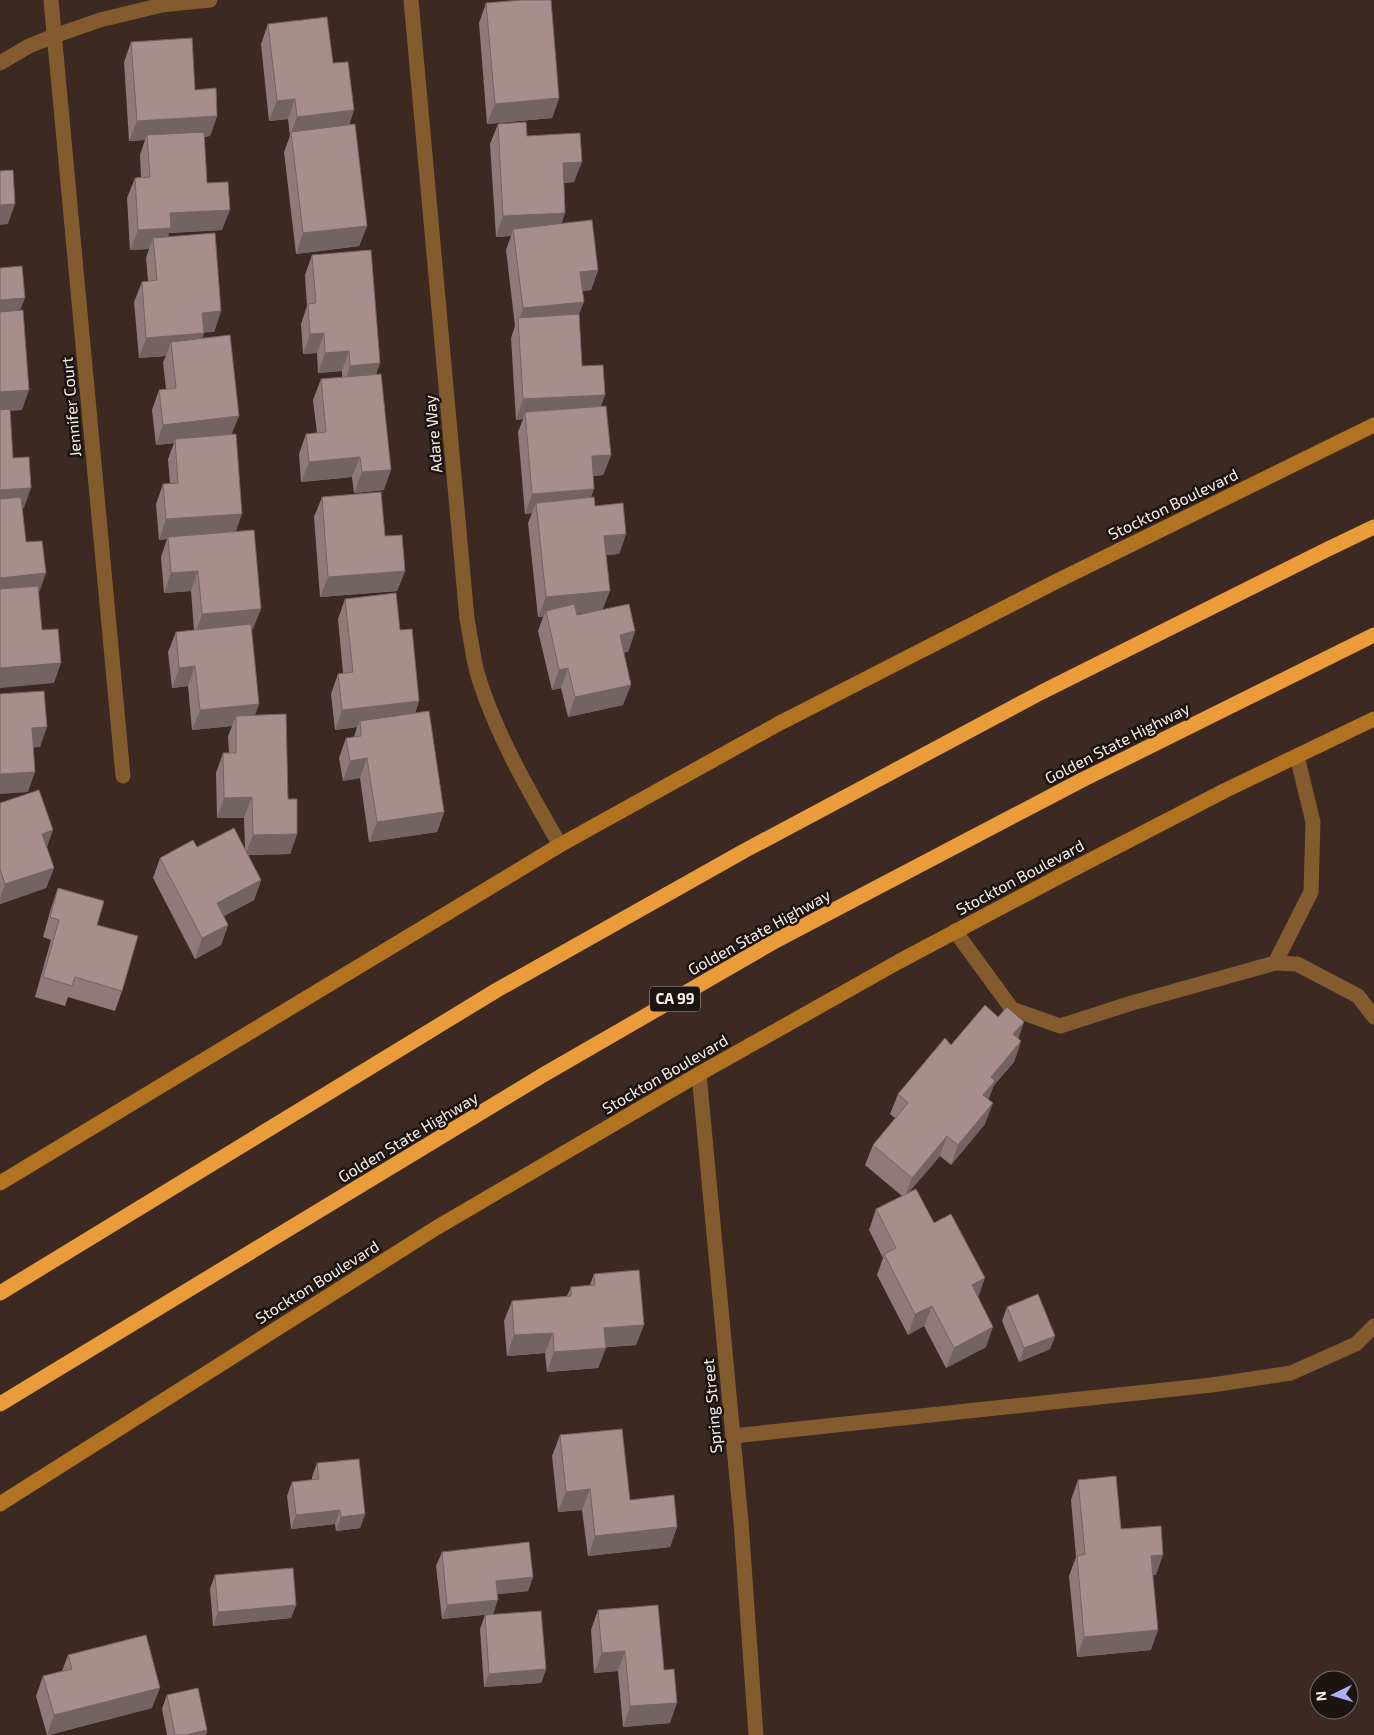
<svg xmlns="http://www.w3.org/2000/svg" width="1374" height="1735" font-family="'Exo 2',sans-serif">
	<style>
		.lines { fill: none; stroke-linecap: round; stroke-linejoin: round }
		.lane { stroke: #835b2e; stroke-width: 15 }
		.street { stroke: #835b2e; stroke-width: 15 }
		.secondary { stroke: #b27321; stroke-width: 15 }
		.highway { stroke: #ea9c3b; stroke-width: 15 }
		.wall { fill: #8f7a79; fill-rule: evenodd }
		.shaded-wall { fill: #746363 }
		.building { fill: #a68e8d; stroke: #746363 }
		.labels { text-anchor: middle; stroke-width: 5; stroke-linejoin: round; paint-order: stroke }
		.shield { fill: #1c1411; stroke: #b9aeaa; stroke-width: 1 }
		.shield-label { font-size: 15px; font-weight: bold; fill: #fcf0eb }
		.street-label { font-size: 16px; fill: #fcf0eb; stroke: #1c1411 }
	</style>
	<rect width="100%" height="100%" fill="#3b2922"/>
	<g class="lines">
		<g class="lane">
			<path d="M955,931L1012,1009L1060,1026L1132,1003L1275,963L1311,892L1313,822L1297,756"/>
			<path d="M1275,963L1297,964L1358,996L1374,1017"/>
			<path d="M733,1436L1212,1385L1291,1373L1356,1344L1374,1326"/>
		</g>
		<g class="street">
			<path d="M51,0L123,776"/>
			<path d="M411,0L467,619C471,639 473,660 479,679C497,736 530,793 560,845"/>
			<path d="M0,63L29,46L54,36L100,20L162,5L210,0"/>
			<path d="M699,1074L741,1522L756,1735"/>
		</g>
		<g class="secondary">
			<path d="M0,1183L560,845L778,724L1057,581L1374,425"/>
			<path d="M0,1504L436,1228L699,1074L898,962L1062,875L1226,790L1374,719"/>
		</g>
		<g class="highway">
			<path d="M0,1293L497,990L744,851L1042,692L1328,549L1374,527"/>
			<path d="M0,1404L543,1075L777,940L1082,780L1374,635"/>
		</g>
	</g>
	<g class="wall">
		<path d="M486,3L559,98L552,118L487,124L479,23Z"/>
		<path d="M268,24L333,63L354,110L349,125L367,226L359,246L296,254L284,152L290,136L288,119L269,121L261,44Z"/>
		<path d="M131,42L195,90L217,116L210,136L204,137L207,183L222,230L169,233L168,237L221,311L214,332H204L202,338L232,434L236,531L253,629H251L255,715L288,799L297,834L290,854L248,855L261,880L254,900L224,916L228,925L221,945L195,959L153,878L160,858L197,847L245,849L244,818H217L216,773L223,753H229L228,736L232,726L192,730L188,686L172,688L168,652L176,632L194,630L191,591L164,593L161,557L167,539L159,540L156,504L163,484H170L168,459L174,443L156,445L152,410L159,390L166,389L163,362L166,356L139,358L134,302L142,282L148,281L146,258L149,249L130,250L127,198L135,178L141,177L140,155L145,140L129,141L124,62Z"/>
		<path d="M498,124L527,136L574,182L564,183L565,213L561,224L598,270L591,290L582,291L579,314L582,366L601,406L611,455L603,475L593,476L591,497L595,506L626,534L619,554L606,555L603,609L635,631L628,652H624L623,705L568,717L561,688L552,690L538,631L543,617H538L528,523L532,513L525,514L518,432L523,419L516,420L511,338L515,326L506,250L511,236L496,237L490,144ZM590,612L577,615L576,614Z"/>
		<path d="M312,255L380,363L376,374L384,490L354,493L352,477L301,482L299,454L306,434L317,433L313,400L321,379L342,377V371L318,373L317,353L303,354L301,324L307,306L305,275Z"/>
		<path d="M322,497L385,536L405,571L397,591L320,597L314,517Z"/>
		<path d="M345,599L400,630L419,701L415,713L444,812L437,832L369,842L360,778L343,781L339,758L346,738L354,737L357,727L335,730L331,694L338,674L343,673L338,619Z"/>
		<path d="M0,803L47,847L54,868L46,888L0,904Z"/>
		<path d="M58,888L97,925L122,991L115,1011L68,997L65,1006L35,997L51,940L43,937L51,908Z"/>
		<path d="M998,1017L1024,1022L1018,1039L1021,1041L1014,1062L994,1085L988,1100L985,1124L951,1165L940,1156L909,1192L934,1223L978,1297L986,1347L946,1368L924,1326L908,1335L877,1275L883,1258L869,1230L876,1209L902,1196L865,1165L873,1145L895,1118L890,1114L898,1094L951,1045Z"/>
		<path d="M594,1274L636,1345L606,1347L598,1368L547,1372L545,1353L507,1356L504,1321L512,1301L567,1296L571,1287L590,1285Z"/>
		<path d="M1007,1307L1055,1336L1050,1349L1019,1362L1002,1321Z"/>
		<path d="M560,1435L630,1500L677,1527L670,1547L588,1556L582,1510L558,1512L552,1456Z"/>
		<path d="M317,1463L365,1514L360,1528L336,1531L335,1524L291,1529L287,1496L292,1482L312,1480V1477Z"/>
		<path d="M1078,1480L1121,1529L1156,1575H1153L1151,1650L1077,1657L1069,1576L1076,1557L1071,1500Z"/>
		<path d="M442,1552L533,1577L528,1591L498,1594L493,1614L442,1619L436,1566Z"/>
		<path d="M215,1575L296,1605L291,1618L213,1626L210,1589Z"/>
		<path d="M598,1610L664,1670L670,1723L623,1727L618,1671L594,1673L591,1630Z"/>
		<path d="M485,1615L546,1669L541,1683L484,1687L480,1629Z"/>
		<path d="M68,1655L152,1708L49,1735H47L36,1696L43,1676L62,1671Z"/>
		<path d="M167,1695L207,1730L206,1735H167L162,1709Z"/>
	</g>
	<g class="shaded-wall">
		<path d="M559,98L552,118L487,124L495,104Z"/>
		<path d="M295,99L288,119L269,121L277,101Z"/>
		<path d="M354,110L347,130L291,133L297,117Z"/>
		<path d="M217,116L210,136L148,140L147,135L145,140L129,141L137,121Z"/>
		<path d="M582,162L574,182L555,183L563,163Z"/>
		<path d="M15,204L8,224L0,225V205Z"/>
		<path d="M230,210L222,230L169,233L164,248L153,238L149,249L130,250L138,230L170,213Z"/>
		<path d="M565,213L558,233L513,229L511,236L496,237L503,216Z"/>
		<path d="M367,226L359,246L296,254L303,233Z"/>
		<path d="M598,270L591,290L573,292L580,272Z"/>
		<path d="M25,298L17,318L0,320V300Z"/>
		<path d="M584,302L576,322L518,321L523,308Z"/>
		<path d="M221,311L214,332L195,333L202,313Z"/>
		<path d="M204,333L197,353L171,342L166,356L139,358L146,338Z"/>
		<path d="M324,333L317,353L303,354L310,334Z"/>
		<path d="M349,351L342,371L318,373L325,353Z"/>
		<path d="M380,363L373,384L343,386L350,366Z"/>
		<path d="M29,390L22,410L0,412V392Z"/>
		<path d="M605,395L598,415L525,412L523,419L516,420L523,399Z"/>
		<path d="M239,416L231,436L175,439L174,443L156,445L163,425Z"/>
		<path d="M611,455L603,475L584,477L592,456Z"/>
		<path d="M360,457L352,477L301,482L309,462Z"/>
		<path d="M391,470L384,490L354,493L362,472Z"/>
		<path d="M31,488L24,508L0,510V490Z"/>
		<path d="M594,489L587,509L536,503L532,513L525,514L532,494Z"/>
		<path d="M242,514L235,534L168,537L167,539L159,540L166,519Z"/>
		<path d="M626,534L619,554L597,556L604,536Z"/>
		<path d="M198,571L191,591L164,593L171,573Z"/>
		<path d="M405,571L397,591L320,597L328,577Z"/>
		<path d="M46,573L39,593L0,598V578Z"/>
		<path d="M610,591L602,611L547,616L546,611L543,617H538L546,597Z"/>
		<path d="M261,609L253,629L195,634L202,614Z"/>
		<path d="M635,631L628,652L613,655L620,635Z"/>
		<path d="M61,663L54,683L0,688V668Z"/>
		<path d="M195,666L188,686L172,688L179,668Z"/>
		<path d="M568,668L561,688L552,690L559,670Z"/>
		<path d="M631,685L623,705L568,717L575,697Z"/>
		<path d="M419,701L412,721H360L357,727L335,730L342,710Z"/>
		<path d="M259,704L252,724L236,716L232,726L192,730L200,710Z"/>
		<path d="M47,727L40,747L25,748L32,728Z"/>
		<path d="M367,758L360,778L343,781L350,761Z"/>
		<path d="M35,772L28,792L0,794V774Z"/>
		<path d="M252,797L244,818H217L224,798Z"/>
		<path d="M444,812L437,832L369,842L377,822Z"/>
		<path d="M53,830L46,850L42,834Z"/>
		<path d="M297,834L290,854L245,855L253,835Z"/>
		<path d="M54,868L46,888L0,904V899L5,884Z"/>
		<path d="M261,880L254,900L209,923L217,903Z"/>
		<path d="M228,925L221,945L195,959L202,938Z"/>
		<path d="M1024,1022L1017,1042L1013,1034Z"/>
		<path d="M1021,1041L1014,1062L994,1085L988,1101L983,1095L991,1077Z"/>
		<path d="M993,1103L985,1124L951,1165L958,1145Z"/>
		<path d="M947,1136L940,1156L904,1198L912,1178Z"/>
		<path d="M985,1278L978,1298L972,1285Z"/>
		<path d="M932,1306L924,1326L908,1335L915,1314Z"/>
		<path d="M644,1325L636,1345L597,1348L604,1328Z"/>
		<path d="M993,1327L986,1347L946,1368L954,1348Z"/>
		<path d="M553,1333L545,1353L507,1356L514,1335Z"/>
		<path d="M1055,1336L1050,1349L1019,1362L1024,1348Z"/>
		<path d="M606,1348L598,1368L547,1372L554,1352Z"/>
		<path d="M590,1489L582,1510L558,1512L566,1492Z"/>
		<path d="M340,1510L335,1524L291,1529L296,1515Z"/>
		<path d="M365,1514L360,1528L336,1531L341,1517Z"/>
		<path d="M677,1527L670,1547L588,1556L595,1536Z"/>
		<path d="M1163,1555L1156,1575L1144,1576L1151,1556Z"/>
		<path d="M533,1577L528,1591L491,1595L496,1581Z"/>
		<path d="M498,1600L493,1614L442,1619L447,1605Z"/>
		<path d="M296,1605L291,1618L213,1626L218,1612Z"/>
		<path d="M1158,1630L1151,1650L1077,1657L1084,1637Z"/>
		<path d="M625,1651L618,1671L594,1673L602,1653Z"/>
		<path d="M546,1669L541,1683L484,1687L489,1674Z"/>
		<path d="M160,1688L152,1708L47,1735L54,1715Z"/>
		<path d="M677,1703L670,1723L623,1727L630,1706Z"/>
		<path d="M207,1730L206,1735H186Z"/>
	</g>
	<g class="building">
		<path d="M522,0H551L559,98L495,104L486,3Z"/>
		<path d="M327,17L333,63L348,62L354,110L297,117L295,99L277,101L268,24Z"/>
		<path d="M192,38L195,90L216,88L217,116L137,121L131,42Z"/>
		<path d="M526,122L527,136L580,133L582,162L563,163L565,213L503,216L498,124Z"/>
		<path d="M355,124L367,226L303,233L291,132Z"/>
		<path d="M204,132L207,183L228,182L230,210L170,213L171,228L138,230L135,178L150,177L147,135Z"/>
		<path d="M13,170L15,204L0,205V171Z"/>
		<path d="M592,220L598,270L580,272L584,302L523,308L513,229Z"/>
		<path d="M215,233L221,311L202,313L204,333L146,338L142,282L157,280L153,238Z"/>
		<path d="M371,250L380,363L350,366L349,351L325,353L324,333L310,334L308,304L316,303L312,255Z"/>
		<path d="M22,266L25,298L0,300V268Z"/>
		<path d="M23,310L29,390L0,392V312Z"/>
		<path d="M579,314L582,366L603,365L605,395L523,399L518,318Z"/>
		<path d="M230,335L239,416L163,425L159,390L176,388L171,342Z"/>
		<path d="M381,374L391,470L362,472L360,457L309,462L306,434L326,432L321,379Z"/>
		<path d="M606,406L611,455L592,456L594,489L532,494L525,412Z"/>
		<path d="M10,409L13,458L29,457L31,488L0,490V410Z"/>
		<path d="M236,434L242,514L166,519L163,484L178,483L175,439Z"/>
		<path d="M381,492L385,536L402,535L405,571L328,577L322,497Z"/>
		<path d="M21,497L26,542L42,541L46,573L0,578V499Z"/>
		<path d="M594,497L595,506L623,503L626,534L604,536L610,591L546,597L536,503Z"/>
		<path d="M254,530L261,609L202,614L198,571L171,573L168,537Z"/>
		<path d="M38,586L42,630L58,629L61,663L0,668V589Z"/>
		<path d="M396,593L400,630L412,629L419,701L342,710L338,674L353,672L345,599Z"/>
		<path d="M574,604L577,615L629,604L635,631L620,635L631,685L575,697L568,668L559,670L546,611Z"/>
		<path d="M251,624L259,704L200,710L195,666L179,668L176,632Z"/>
		<path d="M44,691L47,727L32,728L35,772L0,774V694Z"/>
		<path d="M429,711L444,812L377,822L367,758L350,761L346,738L361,736L360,721Z"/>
		<path d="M286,714L288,799H297V834L253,835L252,797L224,798L223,753H236V716Z"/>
		<path d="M39,790L53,830L42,834L54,868L5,884L0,869V803Z"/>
		<path d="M234,828L261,880L217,903L228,925L202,938L160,858L193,840L197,847Z"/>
		<path d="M58,888L104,901L97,925L138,936L122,991L75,977L72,986L43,977L59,920L50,917Z"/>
		<path d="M985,1005L998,1017L1007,1007L1024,1022L1013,1034L1021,1041L991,1077L995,1081L983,1095L993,1103L958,1145L947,1136L912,1178L873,1145L908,1103L898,1094L945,1038L951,1045Z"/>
		<path d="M916,1189L934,1223L951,1214L985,1278L972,1285L993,1327L954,1348L932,1306L915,1314L884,1254L896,1248L876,1209Z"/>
		<path d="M639,1270L644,1325L604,1328L606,1348L554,1352L553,1333L514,1335L512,1301L571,1296V1287L595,1285L594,1274Z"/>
		<path d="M1038,1294L1055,1336L1024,1348L1007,1307Z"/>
		<path d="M622,1429L630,1500L674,1495L677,1527L595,1536L590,1489L566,1492L560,1435Z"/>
		<path d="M359,1459L365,1514L341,1517L340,1510L296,1515L292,1482L319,1479L317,1463Z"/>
		<path d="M1116,1476L1121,1529L1161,1526L1163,1555L1151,1556L1158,1630L1084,1637L1077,1556L1085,1554L1078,1480Z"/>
		<path d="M529,1542L533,1577L496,1581L498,1600L447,1605L442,1552Z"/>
		<path d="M293,1568L296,1605L218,1612L215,1575Z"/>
		<path d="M658,1605L664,1670L674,1669L677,1703L630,1706L625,1651L602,1653L598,1610Z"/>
		<path d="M541,1611L546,1669L489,1674L485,1615Z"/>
		<path d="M146,1635L160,1688L54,1715L43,1676L72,1669L68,1655Z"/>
		<path d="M198,1688L207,1730L186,1735H175L167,1695Z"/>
	</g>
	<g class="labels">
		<rect class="shield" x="650" y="986.5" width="50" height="25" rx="4"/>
		<g class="shield-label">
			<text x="675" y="1004">CA 99</text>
		</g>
		<g class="street-label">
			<text transform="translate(71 407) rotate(-95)" y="6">Jennifer Court</text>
			<text transform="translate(433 434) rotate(-95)" y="6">Adare Way</text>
			<text transform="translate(1173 504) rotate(-26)" y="6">Stockton Boulevard</text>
			<text transform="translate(1117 743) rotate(-27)" y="6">Golden State Highway</text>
			<text transform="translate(1020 877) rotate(-28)" y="6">Stockton Boulevard</text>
			<text transform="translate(759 932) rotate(-29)" y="6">Golden State Highway</text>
			<text transform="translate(665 1074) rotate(-30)" y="6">Stockton Boulevard</text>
			<text transform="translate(408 1137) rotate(-31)" y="6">Golden State Highway</text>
			<text transform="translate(317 1282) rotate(-32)" y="6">Stockton Boulevard</text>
			<text transform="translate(712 1406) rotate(-95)" y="6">Spring Street</text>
		</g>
	</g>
	<g transform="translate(1334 1695) rotate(265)"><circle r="24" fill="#1c1411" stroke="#766c68"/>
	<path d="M0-4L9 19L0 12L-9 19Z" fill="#adaffb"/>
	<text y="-8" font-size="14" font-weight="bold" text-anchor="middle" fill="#fcf0eb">N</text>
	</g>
</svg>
